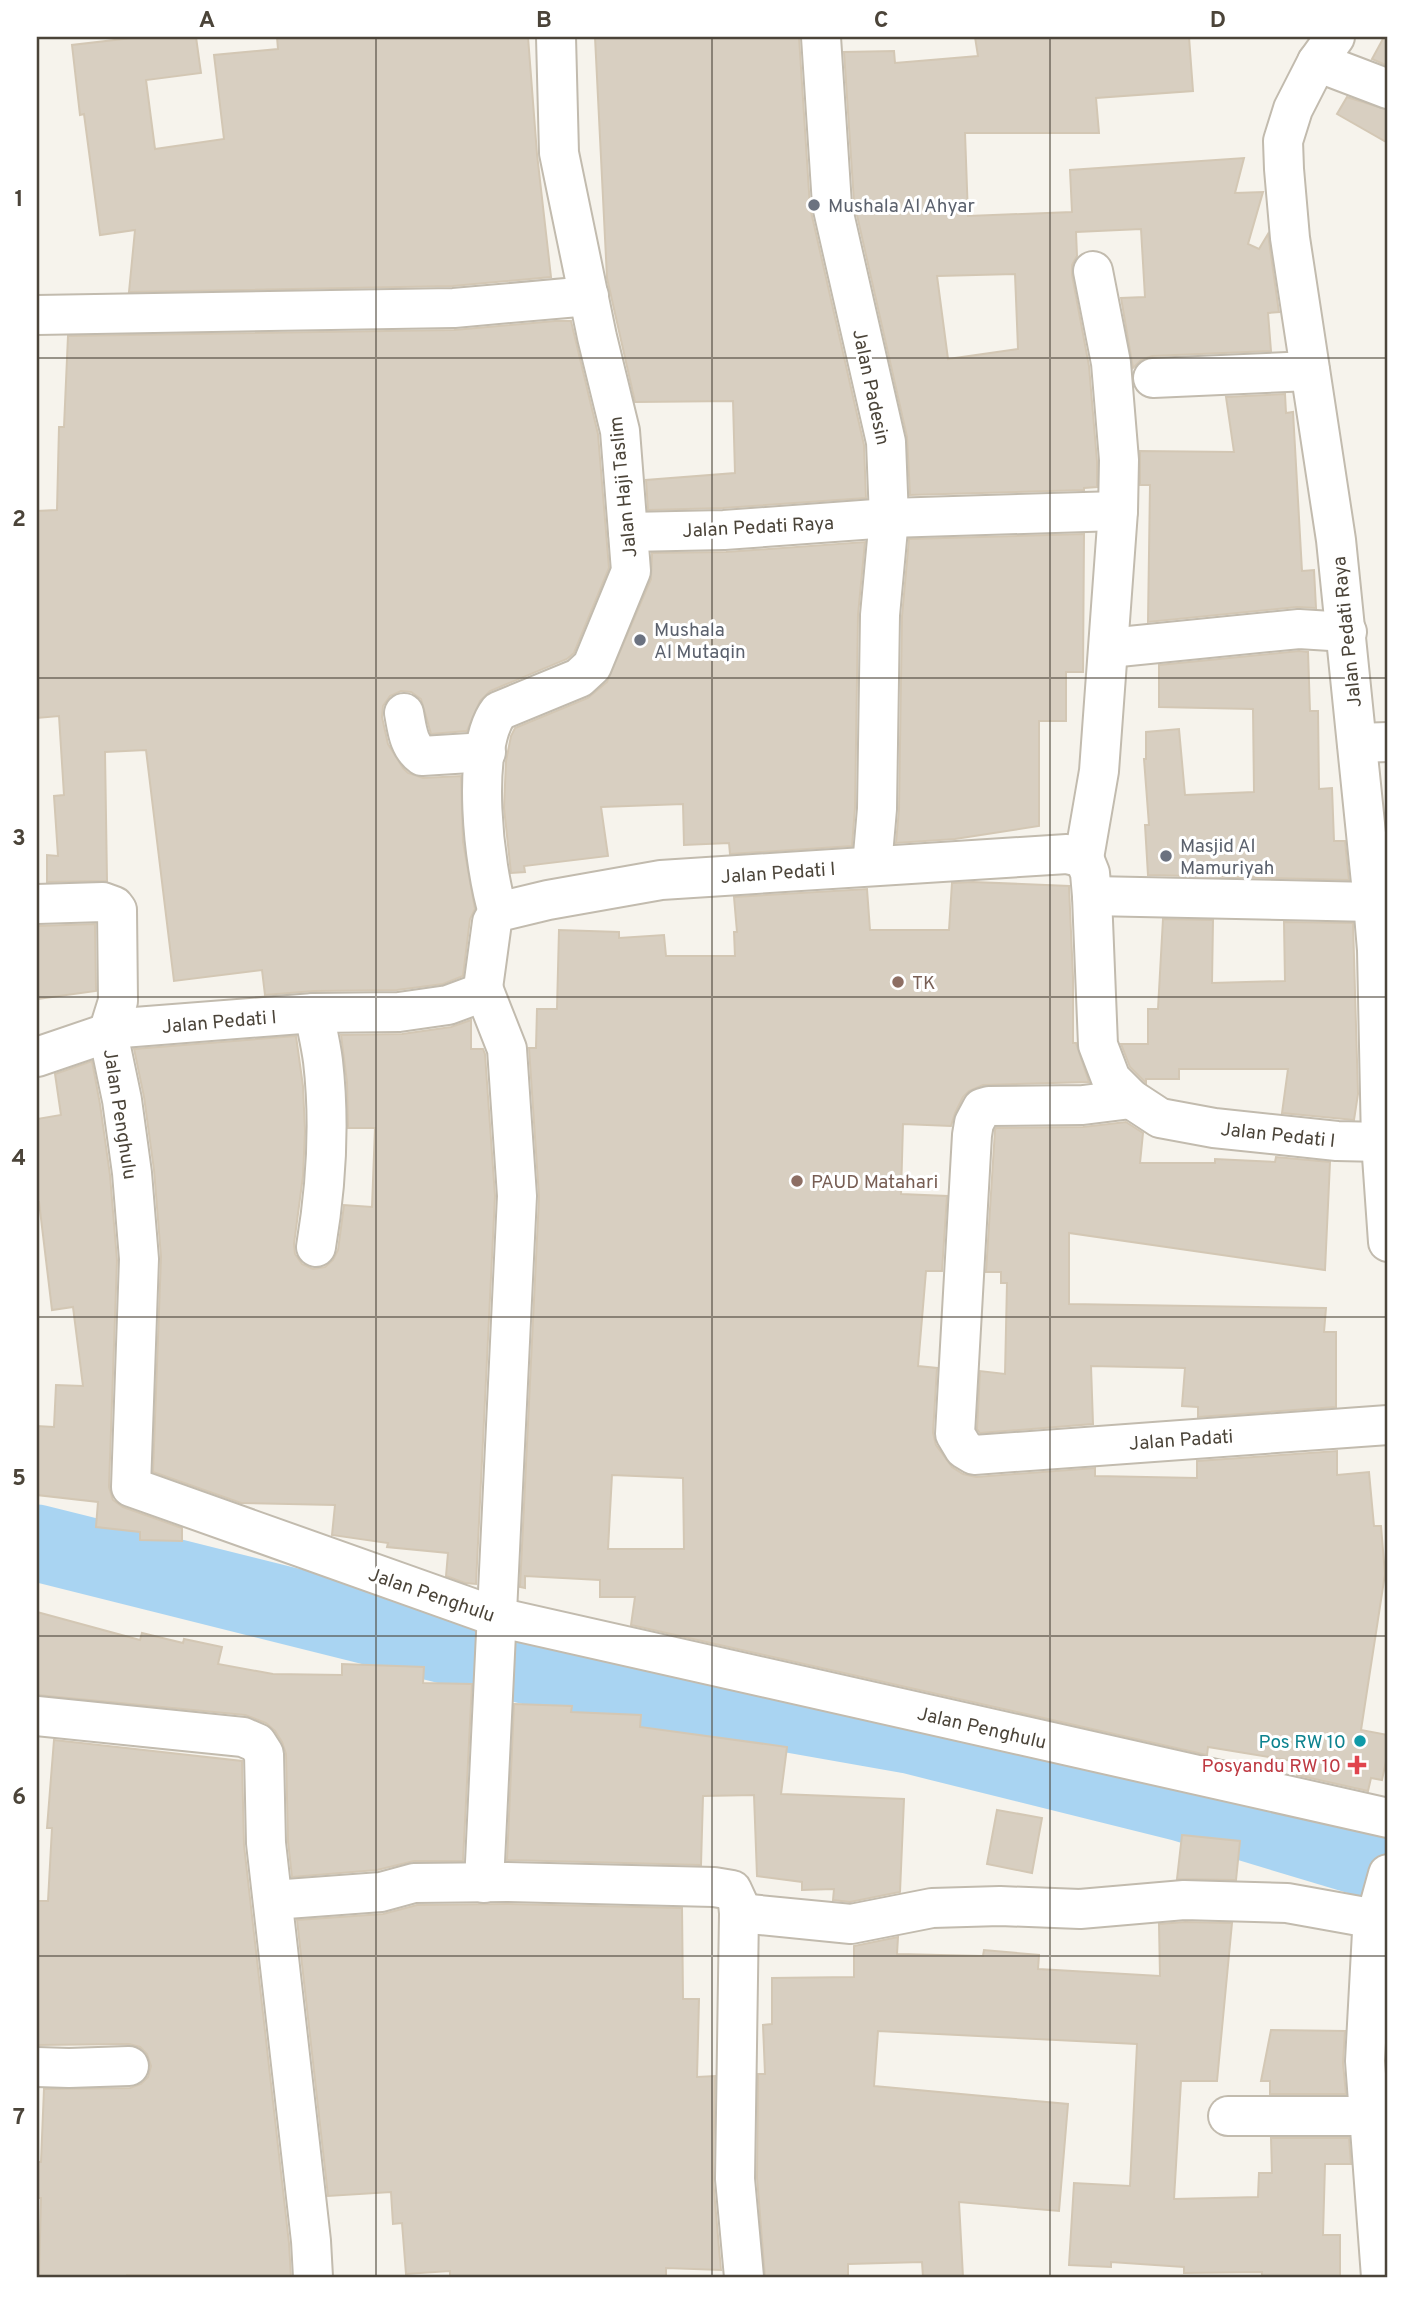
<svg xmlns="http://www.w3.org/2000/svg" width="1425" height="2314" font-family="Overpass,sans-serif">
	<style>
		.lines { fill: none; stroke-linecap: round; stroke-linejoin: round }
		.river { stroke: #a9d4f2; stroke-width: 77 }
		.building { fill: #d8cfc1; stroke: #d3c7b4; stroke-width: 2; fill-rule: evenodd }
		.minor-casing { stroke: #c2bbae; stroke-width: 42 }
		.tertiary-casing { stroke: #c2bbae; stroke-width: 42 }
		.minor { stroke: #fff; stroke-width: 38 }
		.tertiary { stroke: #fff; stroke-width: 38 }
		.grid { fill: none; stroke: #4b4439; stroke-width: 2; stroke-opacity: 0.55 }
		.worship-dot { fill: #6b7280; stroke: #fff; stroke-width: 2.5 }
		.education-dot { fill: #8d6e63; stroke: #fff; stroke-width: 2.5 }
		.culture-dot { fill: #0f9aa8; stroke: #fff; stroke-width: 2.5 }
		.health-dot { fill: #e0444e; stroke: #fff; stroke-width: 2.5 }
		.labels { text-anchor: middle; stroke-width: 6; stroke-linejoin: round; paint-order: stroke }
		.worship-label { font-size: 19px; fill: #5b616d; stroke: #fff; text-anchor: start }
		.street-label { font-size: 19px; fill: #4b4439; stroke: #fff }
		.education-label { font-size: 19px; fill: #785e54; stroke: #fff; text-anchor: start }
		.culture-label { font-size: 19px; fill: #0d838f; stroke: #fff; text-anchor: end }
		.health-label { font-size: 19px; fill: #be3a42; stroke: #fff; text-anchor: end }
		.neatline { fill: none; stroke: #4b4439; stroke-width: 2.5 }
		.grid-label { font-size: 23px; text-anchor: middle; font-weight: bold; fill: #4b4439 }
	</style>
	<rect width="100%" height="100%" fill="#f6f3ec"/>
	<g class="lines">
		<path class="river" d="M37,1543L557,1673L909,1735L1182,1803L1388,1865"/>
	</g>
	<g class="building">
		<path d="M140,37H196L201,73L146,80L155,149L224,139L214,55L278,49L277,37H528L537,154L551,277L453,286L129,292L135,230L100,235L84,114L80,115L72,45Z"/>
		<path d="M595,37H799L810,207L864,445L866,498L723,508L648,510L646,480L735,473L733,401L635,402L607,278Z"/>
		<path d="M975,37H1189L1193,91L1096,98L1099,133H965L968,216L1072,212L1070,170L1244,158L1235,193L1263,192L1248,244L1259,249L1268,234L1279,312L1268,313L1271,351L1152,356L1141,360L1133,368L1121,298L1145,297L1141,229L1076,232L1077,256L1072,265V275L1089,366L1097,461V487L1084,488V490L910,495L907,437L854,202L844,52L894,51L895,63L978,56ZM1015,274L1018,349L948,359L937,276Z"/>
		<path d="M1384,37H1388V66L1372,59Z"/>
		<path d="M1347,97L1388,110V143L1337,114Z"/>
		<path d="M555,321H571L598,434L609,568L574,653L567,659L490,691L480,701L467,731L431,734L421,699L411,692L401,691L390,696L383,706L382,717L388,744L403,768L408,773L423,778L461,776L463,842L475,909L470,919L463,976L443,984L397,990L314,991L265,995L262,970L174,981L146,750L105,752L107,881L47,882V855L58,856L54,796L64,795L59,716L37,718V511L57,510L59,427H64L68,336L454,330Z"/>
		<path d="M1285,394L1286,413L1293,412L1302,571L1314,570L1316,608L1297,607L1148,622L1150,485H1140V451L1234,452L1226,397Z"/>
		<path d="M1084,534L1083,672H1066V721H1039V826L955,839L896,843L899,809L902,616L909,539Z"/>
		<path d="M865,542L858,615L855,808L852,846L730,854L729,843L684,845L683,804L601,807L608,856L524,866L525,872L511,873L504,808L506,761L511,736L515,728L588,698L607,682L651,579L652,553L726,552Z"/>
		<path d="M1299,651L1308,652L1310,711H1318L1319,789L1332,788L1334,841H1345L1349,880L1148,875L1145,825H1149L1144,759H1146V732L1179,729L1185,795L1254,792L1253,709L1159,707V665Z"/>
		<path d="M973,882L1069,886L1073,977V1043H1076L1089,1082L983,1085L969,1091L963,1097L955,1113L951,1126L903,1124L901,1194L947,1196L942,1271H926L918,1366L937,1368L933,1433L936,1445L952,1467L963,1474L976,1477L1095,1468V1476L1197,1478V1461L1337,1451V1475L1369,1472L1374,1526H1381L1385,1574L1361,1730L1388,1735V1752L1382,1780L1371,1778L1368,1791L1297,1775L1299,1762L1208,1747L1207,1755L631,1625L635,1597H600V1580L525,1576V1588L520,1587L539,1197L529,1048H536L537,1009H557L559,930L619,932V938L664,935L666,956H735L734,932H737L734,897L867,889L870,930H949L952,883ZM612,1475L683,1478L684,1549H608Z"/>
		<path d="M1163,919L1213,920L1212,983L1285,981L1284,922L1353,923L1358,1094L1354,1120L1282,1113L1288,1069H1179V1079H1146V1083L1130,1067L1121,1044H1148V1009H1158Z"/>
		<path d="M95,924L96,991L37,999V926Z"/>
		<path d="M471,1020V1049H483L485,1054L495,1196L476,1584L465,1583L446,1576L448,1553L387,1547L388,1543L332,1535L335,1505L241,1503L153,1472L161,1257L154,1170L144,1097L134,1049L296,1036L303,1086L305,1131L303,1176L294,1244L295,1254L302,1264L313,1269L325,1267L333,1260L338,1250L344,1205L372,1207L375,1128H348L347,1082L341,1035L402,1034L451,1027Z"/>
		<path d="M92,1061L100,1104L110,1175L117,1260L109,1487L113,1500L123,1507L182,1528V1541L140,1540V1532L96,1527L98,1502L37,1495V1426L54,1427L56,1385L83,1386L73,1307L52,1310L39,1202H37V1119L61,1115L55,1074Z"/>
		<path d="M1126,1122L1143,1133L1140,1163H1215V1159L1275,1162L1276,1157L1330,1162L1325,1270L1069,1233V1304L1326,1308L1324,1332H1336V1407L1198,1417V1407L1182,1406L1185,1368L1091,1366L1093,1424L980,1433L977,1429L980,1371L1005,1374L1007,1283H1001V1272H986L995,1130L996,1128L1083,1127Z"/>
		<path d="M37,1612L140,1640L142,1633L183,1643L184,1639L222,1647L218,1664L273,1674L342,1675V1664L424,1667L423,1683L472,1684L463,1861H414L377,1870L292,1877L288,1842L286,1754L282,1742L275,1731L266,1723L245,1715L37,1695Z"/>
		<path d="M514,1704L572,1706L571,1712L641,1715L640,1727L787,1747L781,1794L904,1799L900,1892L850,1902L833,1900L834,1889L802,1890V1882L757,1876L754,1795L703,1796L701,1865L507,1860Z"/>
		<path d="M54,1740L242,1761L244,1845L289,2243L291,2277L127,2275V2277H39L41,2198H37V2162H41L44,2089L130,2088L141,2084L148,2077L151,2066L147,2054L140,2047L129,2044L37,2045V1901H48L52,1828H47Z"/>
		<path d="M997,1810L1042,1818L1032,1873L987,1864Z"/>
		<path d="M1182,1835L1240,1841L1236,1880L1177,1879Z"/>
		<path d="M507,1904L682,1908L683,1999H699L697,2077L715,2076L713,2179L721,2270L666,2268V2277H450V2271L406,2274L402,2223L393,2224L391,2192L328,2196L297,1920L383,1914L417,1905Z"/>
		<path d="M1185,1922L1232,1923L1217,2081H1181L1174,2199L1258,2197L1259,2173H1272L1271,2138H1349L1351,2164H1325L1323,2235H1340V2277H1262V2272L1184,2273V2267L1111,2262V2267L1069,2265L1074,2183L1130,2186L1137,2044L878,2031L874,2086L1068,2104L1059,2211L959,2202L963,2277H923L922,2262L848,2264V2277H765L757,2178L758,2074H765L763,2025L772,2024V1978L854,1977V1946L898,1937L897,1954L983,1956L984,1950L1039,1955L1038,1969L1160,1976L1159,1924Z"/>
		<path d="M1271,2030L1345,2031L1343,2063L1346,2094H1270V2081H1261Z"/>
	</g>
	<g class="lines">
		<g class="minor-casing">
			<g id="minor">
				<path d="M821,37L832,205L886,442L889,518L880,615L877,809L872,866"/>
				<path d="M1317,62L1388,89"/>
				<path d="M37,315L454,308L589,296"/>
				<path d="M1153,378L1310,371"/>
				<path d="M628,532L724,530L889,518L1118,511"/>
				<path d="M1109,648L1299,629L1347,632"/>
				<path d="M404,713C407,728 408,746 422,756L486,752"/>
				<path d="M1357,743L1388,742"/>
				<path d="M1084,858L1099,771L1118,511L1119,460L1111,363L1093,271"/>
				<path d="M1084,858L1090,873L1092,896L1098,1045L1111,1079L1131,1099L1160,1118L1214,1128L1337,1141L1381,1142"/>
				<path d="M1092,896L1373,902"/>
				<path d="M37,904L103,902L114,906L117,910L118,1001L108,1033L122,1100L132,1173L139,1259L131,1487L497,1617L1388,1818"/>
				<path d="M498,912C484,868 470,748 499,711L579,678L592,666L631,571L620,431L597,337L559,153L556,37"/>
				<path d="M483,988L507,1049L517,1196L484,1883"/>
				<path d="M314,1013C317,1029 321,1045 323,1061C330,1122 326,1187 316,1247"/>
				<path d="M37,1057L122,1028L314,1013L399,1012L448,1005L475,995L483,988L492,922L498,912L548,900L661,880L1067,854L1084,858"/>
				<path d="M1131,1099L1083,1105L989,1106L982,1108L974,1123L972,1135L955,1434L964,1449L974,1455L1388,1425"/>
				<path d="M37,1716L243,1737L257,1743L264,1754L266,1843L311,2241L313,2277"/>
				<path d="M273,1900L381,1892L414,1883L507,1882L714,1887L732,1890L738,1903L739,1913L735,2179L744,2277"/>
				<path d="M739,1913L851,1924L932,1908L1000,1906L1080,1909L1184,1900L1287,1903L1376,1919"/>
				<path d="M37,2067L69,2068L129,2066"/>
				<path d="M1228,2116H1369"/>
			</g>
		</g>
		<g class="tertiary-casing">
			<g id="tertiary">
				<path d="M1335,37L1317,62L1293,109L1283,141L1284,169L1290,238L1336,540L1373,902L1377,950L1381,1142L1388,1242"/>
				<path d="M1381,2277L1365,2061L1372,1932L1388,1874"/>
			</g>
		</g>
		<use href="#minor" class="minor"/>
		<use href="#tertiary" class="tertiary"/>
	</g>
	<path class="grid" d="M376,37V2277M712,37V2277M1050,37V2277M37,358H1388M37,678H1388M37,997H1388M37,1317H1388M37,1636H1388M37,1956H1388"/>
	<g class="worship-dot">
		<circle cx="814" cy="205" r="7"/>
		<circle cx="640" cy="640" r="7"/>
		<circle cx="1166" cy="856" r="7"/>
	</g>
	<g class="education-dot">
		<circle cx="898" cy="982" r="7"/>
		<circle cx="797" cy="1181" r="7"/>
	</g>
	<circle class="culture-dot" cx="1360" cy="1741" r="7"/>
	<path class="health-dot" d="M1353.5 1754.5h7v7h7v7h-7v7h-7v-7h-7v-7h7z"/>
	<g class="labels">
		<g class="worship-label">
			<text x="828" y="212">Mushala Al Ahyar</text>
			<text x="654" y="636">Mushala<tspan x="654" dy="22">Al Mutaqin</tspan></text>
			<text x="1180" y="852">Masjid Al<tspan x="1180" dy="22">Mamuriyah</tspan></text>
		</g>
		<g class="street-label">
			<text transform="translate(872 387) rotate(78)" y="7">Jalan Padesin</text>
			<text transform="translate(622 487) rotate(-96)" y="7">Jalan Haji Taslim</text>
			<text transform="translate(758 526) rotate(-3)" y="7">Jalan Pedati Raya</text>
			<text transform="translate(1346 632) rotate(-96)" y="7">Jalan Pedati Raya</text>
			<text transform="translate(778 872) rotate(-4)" y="7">Jalan Pedati I</text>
			<text transform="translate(219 1021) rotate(-5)" y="7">Jalan Pedati I</text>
			<text transform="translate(121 1114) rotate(81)" y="7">Jalan Penghulu</text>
			<text transform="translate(1278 1134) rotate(6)" y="7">Jalan Pedati I</text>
			<text transform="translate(1181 1439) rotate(-4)" y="7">Jalan Padati</text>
			<text transform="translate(432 1594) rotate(19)" y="7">Jalan Penghulu</text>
			<text transform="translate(982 1727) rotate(13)" y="7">Jalan Penghulu</text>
		</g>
		<g class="education-label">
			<text x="912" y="989">TK</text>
			<text x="811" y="1188">PAUD Matahari</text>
		</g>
		<g class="culture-label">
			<text x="1346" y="1748">Pos RW 10</text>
		</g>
		<g class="health-label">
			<text x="1341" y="1772">Posyandu RW 10</text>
		</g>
	</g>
	<rect width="1425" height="2314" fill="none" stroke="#ffffff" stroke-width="77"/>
	<rect x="38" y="38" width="1348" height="2238" class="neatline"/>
	<g class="grid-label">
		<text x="207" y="27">A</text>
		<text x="544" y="27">B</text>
		<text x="881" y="27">C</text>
		<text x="1218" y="27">D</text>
		<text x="19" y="206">1</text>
		<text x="19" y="526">2</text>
		<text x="19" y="845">3</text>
		<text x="19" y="1165">4</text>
		<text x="19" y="1485">5</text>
		<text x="19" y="1804">6</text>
		<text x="19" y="2124">7</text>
	</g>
</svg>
